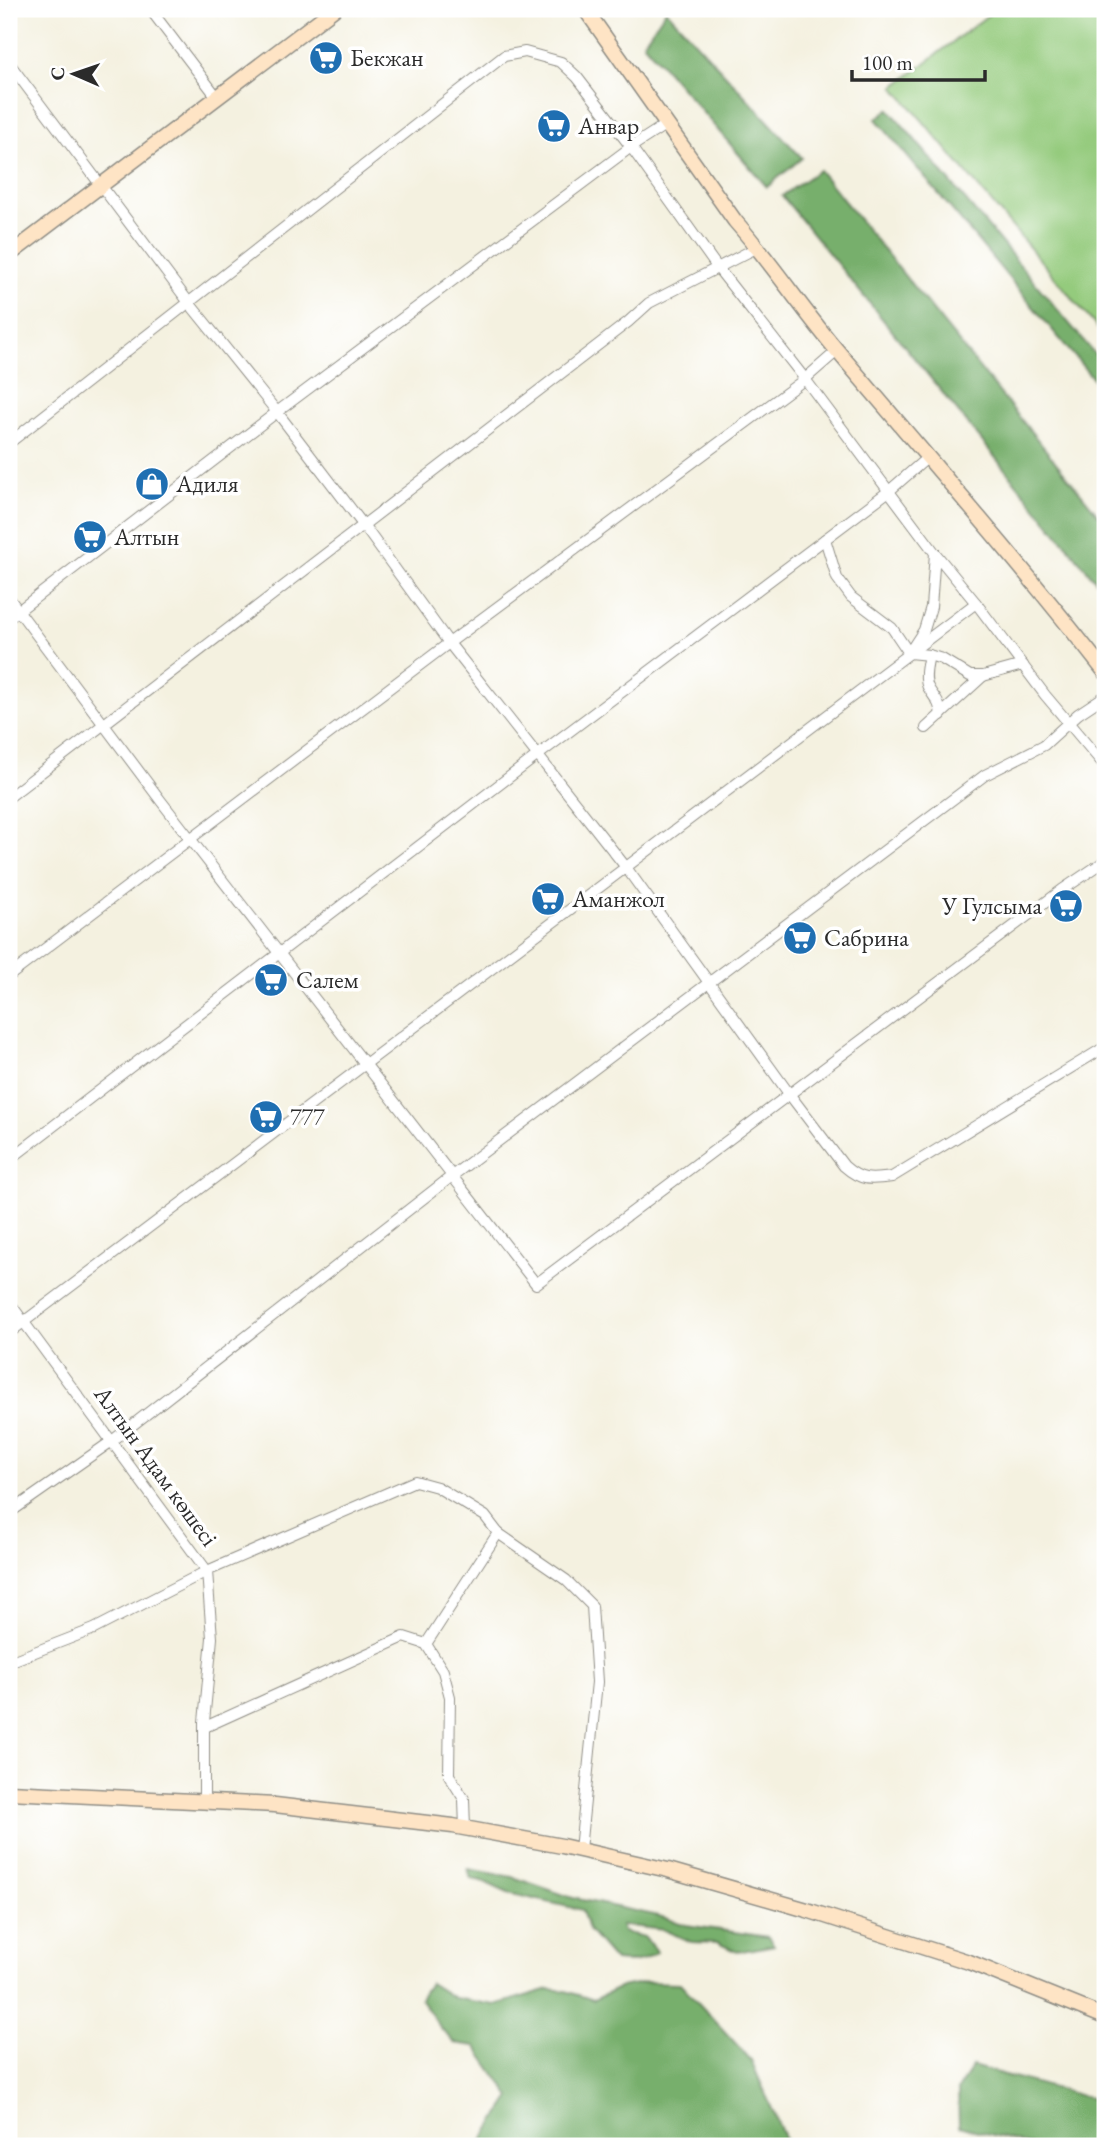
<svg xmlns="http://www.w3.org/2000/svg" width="1114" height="2155" font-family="'EB Garamond',serif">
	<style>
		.green { fill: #94cb7d; stroke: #607b54; stroke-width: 2 }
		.forest { fill: #77af6c; stroke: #516d4c; stroke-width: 2 }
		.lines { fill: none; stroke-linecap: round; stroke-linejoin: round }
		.street-casing { stroke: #908e86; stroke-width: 12 }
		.secondary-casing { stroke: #908e86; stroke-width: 17 }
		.street { stroke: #fff; stroke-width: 10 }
		.secondary { stroke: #fee4c5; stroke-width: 14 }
		.labels { text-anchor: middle; stroke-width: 7; stroke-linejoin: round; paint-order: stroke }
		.poi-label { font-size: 24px; fill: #2b2b2b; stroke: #fff; text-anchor: start }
		.street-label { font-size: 24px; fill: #2b2b2b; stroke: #fff }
	</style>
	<rect width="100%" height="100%" fill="#fff"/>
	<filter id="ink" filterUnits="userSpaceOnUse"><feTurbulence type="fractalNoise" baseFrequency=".0143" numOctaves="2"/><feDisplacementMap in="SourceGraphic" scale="14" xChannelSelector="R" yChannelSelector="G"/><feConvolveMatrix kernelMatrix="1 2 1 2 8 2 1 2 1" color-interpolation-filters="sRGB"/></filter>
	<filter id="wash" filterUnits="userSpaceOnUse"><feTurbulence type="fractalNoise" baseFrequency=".00686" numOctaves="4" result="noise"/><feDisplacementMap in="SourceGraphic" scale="28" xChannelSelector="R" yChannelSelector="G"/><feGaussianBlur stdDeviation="1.57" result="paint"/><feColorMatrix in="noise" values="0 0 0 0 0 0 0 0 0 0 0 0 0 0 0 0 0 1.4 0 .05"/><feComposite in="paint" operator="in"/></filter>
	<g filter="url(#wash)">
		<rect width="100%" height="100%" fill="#f4f1e0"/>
		<path class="green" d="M996,9H1105V337L894,87Z"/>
		<g class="forest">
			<path d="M666,10L802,158L767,187L643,43Z"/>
			<path d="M889,109L1105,366V393L876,119Z"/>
			<path d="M819,170L1105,523V592L782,196Z"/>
			<path d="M468,1869L513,1877L573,1898L659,1916L686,1925L768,1937L774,1945L737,1952L718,1943L691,1942L664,1930L621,1925L623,1932L644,1937L657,1952C644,1962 631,1963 615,1961L588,1930L582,1910L508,1893L482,1881L471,1879Z"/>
			<path d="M646,1982L680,1983L751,2060L787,2144L786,2146H479L511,2097L475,2046L454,2043L440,2027L420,1998L430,1983L454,1998L495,2005L549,1989L566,1991L594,2000L621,1987Z"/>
			<path d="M972,2066L1105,2102V2146H1034L959,2126L958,2090Z"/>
		</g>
	</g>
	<g filter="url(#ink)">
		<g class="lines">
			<g class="street-casing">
				<g id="street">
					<path d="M150,9L217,97"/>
					<path d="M9,63L190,304L277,412L364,526L449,643L625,866L790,1095L844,1166C861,1181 870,1180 892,1177L1105,1047"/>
					<path d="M9,443L504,56L525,52L561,62L577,77L631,147L717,267L805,379L935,553L976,603L1045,695L1105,766"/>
					<path d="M825,539L837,578L851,597L892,628L909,653"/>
					<path d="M935,553L931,607L924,630L909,653L929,655L942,659L970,676H983L1023,665"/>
					<path d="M9,598L161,801L536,1284L1062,890L1105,861"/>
					<path d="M9,618L277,412L631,147L665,125"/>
					<path d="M929,655C927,665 923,680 929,689C935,699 940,702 941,715"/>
					<path d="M926,728L983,676"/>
					<path d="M9,797L628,322L649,303L758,247"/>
					<path d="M9,976L449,643L805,379L837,351"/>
					<path d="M9,1160L538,755L889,491L928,457"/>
					<path d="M9,1302L207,1571L212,1638L204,1722V1802"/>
					<path d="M9,1333L976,603"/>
					<path d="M9,1513L112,1441L452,1176L985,775L1044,745L1078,714L1105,696"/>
					<path d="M498,1533L566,1580L592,1606L597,1682L580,1850"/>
					<path d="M9,1662L94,1629L207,1571L415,1481L437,1487L485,1516L498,1533L426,1644"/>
					<path d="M205,1727L404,1637L426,1644L443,1671L450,1697L449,1775L464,1799L465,1829"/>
				</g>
			</g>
			<g class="secondary-casing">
				<g id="secondary">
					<path d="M585,9L735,221C772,263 803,311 840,354C929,459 1020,563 1105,672"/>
					<path d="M9,255L334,9"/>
					<path d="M9,1792L275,1805L453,1826L562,1846L668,1870L807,1910L969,1962L1105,2017"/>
				</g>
			</g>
			<use href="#street" class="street"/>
			<use href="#secondary" class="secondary"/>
		</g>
	</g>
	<defs>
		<g id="supermarket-disc" transform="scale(1.75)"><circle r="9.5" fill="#1f6fb2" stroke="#fff"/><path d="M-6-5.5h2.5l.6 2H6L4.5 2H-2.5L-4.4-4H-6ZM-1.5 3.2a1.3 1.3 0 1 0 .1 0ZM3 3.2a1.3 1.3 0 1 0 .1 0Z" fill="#fff"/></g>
		<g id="shop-disc" transform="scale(1.75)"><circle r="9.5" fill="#1f6fb2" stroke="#fff"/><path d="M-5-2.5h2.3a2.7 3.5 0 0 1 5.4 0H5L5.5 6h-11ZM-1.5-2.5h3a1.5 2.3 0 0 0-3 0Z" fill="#fff"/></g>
	</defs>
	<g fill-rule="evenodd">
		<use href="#supermarket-disc" x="326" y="58"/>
		<use href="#supermarket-disc" x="554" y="126"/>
		<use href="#shop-disc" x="152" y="484"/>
		<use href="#supermarket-disc" x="90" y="537"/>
		<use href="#supermarket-disc" x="548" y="899"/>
		<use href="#supermarket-disc" x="1066" y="906"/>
		<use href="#supermarket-disc" x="800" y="938"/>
		<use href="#supermarket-disc" x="271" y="980"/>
		<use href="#supermarket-disc" x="266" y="1117"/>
	</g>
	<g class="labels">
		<g class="poi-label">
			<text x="350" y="66">Бекжан</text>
			<text x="578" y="134">Анвар</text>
			<text x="176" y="492">Адиля</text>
			<text x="114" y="545">Алтын</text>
			<text x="572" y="907">Аманжол</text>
			<text x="1042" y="914" text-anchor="end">У Гулсыма</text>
			<text x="824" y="946">Сабрина</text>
			<text x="296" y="988">Салем</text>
			<text x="290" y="1125">777</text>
		</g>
		<g class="street-label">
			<text transform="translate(156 1466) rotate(54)" y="8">Алтын Адам көшесі</text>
		</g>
	</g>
	<rect width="1114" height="2155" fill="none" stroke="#fff" stroke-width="35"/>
	<g transform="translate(74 74) rotate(272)" stroke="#ffffff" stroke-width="5" paint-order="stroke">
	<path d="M0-5L12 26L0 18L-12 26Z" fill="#2b2b2b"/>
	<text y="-10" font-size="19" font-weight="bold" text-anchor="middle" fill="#2b2b2b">С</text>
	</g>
	<path d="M852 70v10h133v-10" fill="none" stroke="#2b2b2b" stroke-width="3.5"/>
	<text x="862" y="70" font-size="21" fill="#2b2b2b" stroke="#ffffff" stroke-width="5" paint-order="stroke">100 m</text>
</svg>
